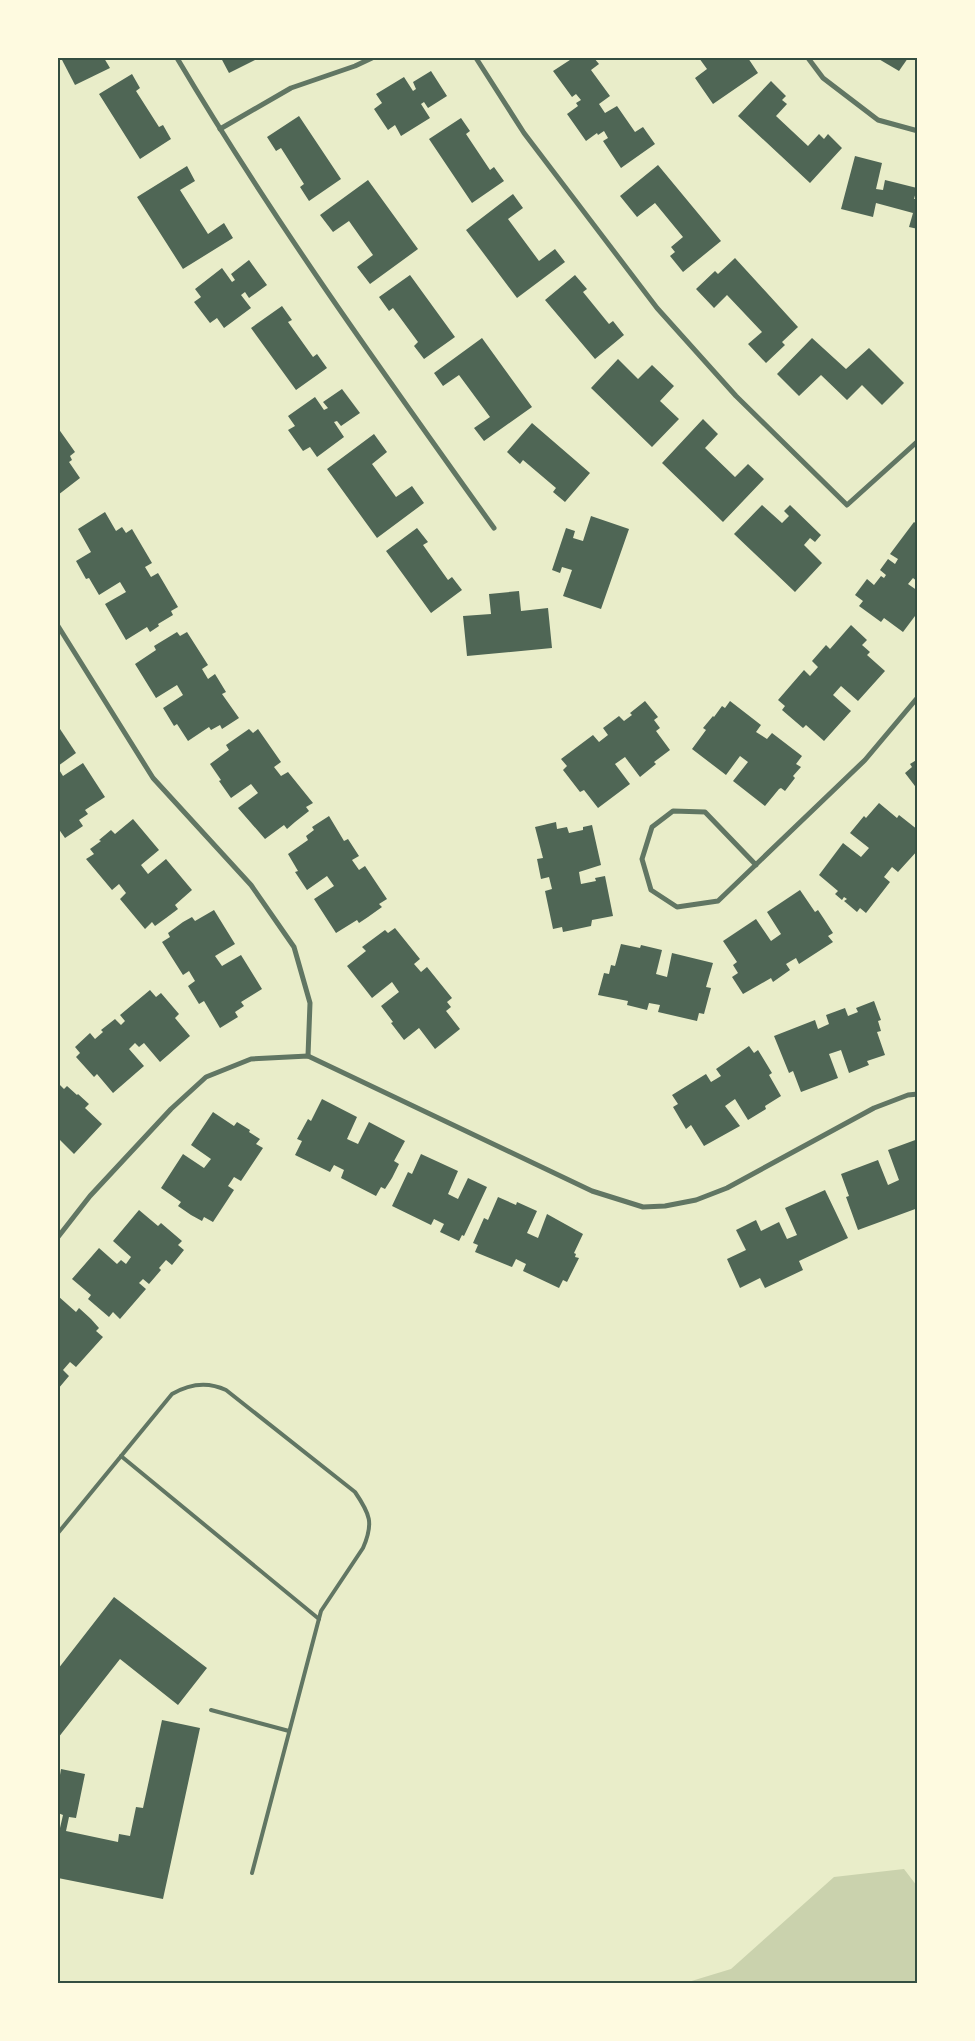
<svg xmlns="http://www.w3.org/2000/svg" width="975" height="2041" font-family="'Public Sans',sans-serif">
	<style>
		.green { fill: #cad2ad }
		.building { fill: #4f6655 }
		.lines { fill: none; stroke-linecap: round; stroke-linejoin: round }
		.service { stroke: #617663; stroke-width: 4 }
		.minor { stroke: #617663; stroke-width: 5 }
		.neatline { fill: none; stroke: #344e41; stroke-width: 2 }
	</style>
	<rect width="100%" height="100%" fill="#e9edc9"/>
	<path class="green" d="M904,1869L917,1886V1983H685L731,1969L834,1877Z"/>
	<g class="building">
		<path d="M61,58H104L110,68L75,85Z"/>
		<path d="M221,58H259L229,73Z"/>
		<path d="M573,58H594L599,64L591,70L610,96L599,104L605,113L617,106L635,132L643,127L655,144L621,168L603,141L608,138L604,131L598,135L597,133L586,141L567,114L578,106L576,103L581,100L576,94L572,97L553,71Z"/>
		<path d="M699,58H748L758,73L713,104L695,78L707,69Z"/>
		<path d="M877,58H908L899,71Z"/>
		<path d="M431,71L447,96L428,108L424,102L421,104L430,118L401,136L395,125L388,130L374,109L382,103L376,94L404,77L413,91L416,89L413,82Z"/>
		<path d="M132,74L140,88L136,91L159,127L163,125L171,139L140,159L99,94Z"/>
		<path d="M771,81L786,96L782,100L787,104L776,116L808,146L819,134L824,139L828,134L842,148L810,183L738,116Z"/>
		<path d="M299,116L341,179L309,201L300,187L304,184L281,148L276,151L267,137Z"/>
		<path d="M461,118L470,131L466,134L490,170L494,167L504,181L472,203L429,139Z"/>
		<path d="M855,156L882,163L876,189L883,190L885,180L917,188L914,199H918V229L909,227L913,213L876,203L873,217L841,209Z"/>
		<path d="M658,165L721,241L683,272L670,256L675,252L671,247L683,237L655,203L637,217L620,196Z"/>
		<path d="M187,166L195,181L180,190L208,234L224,223L233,238L183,269L137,197Z"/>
		<path d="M368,180L418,249L370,284L357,267L373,255L349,221L333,232L320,215Z"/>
		<path d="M513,194L523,208L508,219L539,261L555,249L565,262L517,298L466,230Z"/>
		<path d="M735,258L798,327L782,342L785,345L766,363L748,344L762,332L727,295L714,308L696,289L715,271L718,274Z"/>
		<path d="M249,260L267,285L249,298L245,292L241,295L251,308L224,328L217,318L210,323L194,302L201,297L195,289L222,268L232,282L235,280L231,274Z"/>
		<path d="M410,275L455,337L424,359L414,346L418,342L393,308L389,311L379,297Z"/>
		<path d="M575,275L587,289L583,292L609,324L613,321L624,335L595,359L545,300Z"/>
		<path d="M282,306L292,320L288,322L313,357L317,354L327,368L296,390L251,328Z"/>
		<path d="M482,338L532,407L484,441L474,428L490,417L459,375L443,386L434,373Z"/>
		<path d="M812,338L846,369L869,348L904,383L882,405L862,385L847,400L821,375L799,396L777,374Z"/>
		<path d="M618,359L638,379L652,365L674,386L660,401L679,419L652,447L591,388Z"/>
		<path d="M342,389L360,413L341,426L337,421L334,422L344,437L317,457L310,447L303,451L288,430L295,426L288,416L315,397L324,410L328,408L323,402Z"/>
		<path d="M703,419L718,434L705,448L735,477L748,464L764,479L723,522L662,463Z"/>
		<path d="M532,423L590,473L565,502L553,492L556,488L523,460L520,464L507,452Z"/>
		<path d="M58,428L75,452L70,456L72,460L69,462L80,478L58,495Z"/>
		<path d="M374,434L387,452L372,464L396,497L412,486L424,503L377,538L327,469Z"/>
		<path d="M762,505L782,523L789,516L784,511L790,505L821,535L815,542L810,538L804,545L822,563L795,592L734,534Z"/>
		<path d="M105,512L116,531L122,527L126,533L132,529L152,563L145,567L151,577L158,573L178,607L171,611L173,615L158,624L159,626L150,632L147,627L126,640L105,604L126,592L120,582L99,595L89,578L86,579L76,561L91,552L78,529Z"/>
		<path d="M591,516L629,529L601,609L563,596L572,570L562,567L560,573L552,570L566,528L575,531L573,538L583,541Z"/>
		<path d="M914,522L918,525V582L913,578L908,584L918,591V612L903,632L884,618L881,622L859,606L863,601L855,595L867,579L874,585L881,576L884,578L886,575L880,570L888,559L895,564L898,559L890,554Z"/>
		<path d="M417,528L428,542L423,545L448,580L452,577L462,590L431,613L386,551Z"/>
		<path d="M519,591L521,611L548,608L552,648L467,656L463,616L491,614L489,594Z"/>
		<path d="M851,625L867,640L862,645L870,652L867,655L885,671L858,701L841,686L833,695L851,711L824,741L806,725L803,728L782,710L785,706L778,700L804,670L810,676L818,667L812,661L826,645L830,649Z"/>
		<path d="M177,632L180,636L187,632L208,665L202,669L208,679L215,674L226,692L222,694L239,718L222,729L220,725L211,730L209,727L188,741L177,724L174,726L163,708L183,695L177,685L156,698L135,664L156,650L154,646Z"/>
		<path d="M645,701L658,717L654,720L660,728L656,731L670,750L654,762L656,764L640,777L625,757L615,764L630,784L598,808L584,790L580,792L563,770L567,766L561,759L593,735L599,742L608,735L603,728L619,716L624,721L632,715L630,713Z"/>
		<path d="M730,701L761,725L756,732L767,739L772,733L802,756L796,764L801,767L793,776L795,778L785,791L781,788L779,789L765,806L733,781L748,762L740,756L726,775L692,749L706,730L703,728L713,716L714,717L722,706L725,708Z"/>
		<path d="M58,726L76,753L58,766Z"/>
		<path d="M249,729L253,733L258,729L281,762L274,767L281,776L288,772L313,803L306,807L309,811L295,822L287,829L284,825L265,839L238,808L258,793L251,784L231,798L219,781L221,780L210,764L229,750L226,745Z"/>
		<path d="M918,759V790L905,773L912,767L910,764Z"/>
		<path d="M83,763L105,797L85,810L88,814L79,820L83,826L65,838L58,828V768L63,776Z"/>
		<path d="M879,803L897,818L899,815L918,830V850L898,872L892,867L884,877L890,882L866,913L860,908L857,912L844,901L847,899L844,897L842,900L835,894L838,891L819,875L843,843L861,857L869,848L850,833L864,816L866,818Z"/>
		<path d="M329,816L344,841L348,839L359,856L352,860L359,870L365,866L387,899L379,904L382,907L368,917L359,923L357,920L336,933L314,899L334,886L327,876L307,890L295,872L298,871L288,854L308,840L306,836L314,830L312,827Z"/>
		<path d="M133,819L159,850L141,865L148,874L166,859L192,890L175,905L178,909L166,918L155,926L152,922L145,929L120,899L126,893L119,884L112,890L86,859L94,854L90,849L101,841L99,840L111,830L115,834Z"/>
		<path d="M556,822L557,829L567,827L569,833L583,830V827L592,825L601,865L579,872L581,884L596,881L595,878L605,876L613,916L592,920L591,926L563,932L562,927L553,929L545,891L552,889L549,877L541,879L537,859L543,858L535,827Z"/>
		<path d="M800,890L815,912L818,910L824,919L833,933L828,936L833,942L799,964L796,958L786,964L790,970L773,982L771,978L743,994L732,977L738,973L733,965L737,962L723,941L756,919L771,941L781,934L767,912Z"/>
		<path d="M214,910L235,944L215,956L222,966L241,955L262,989L241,1002L244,1006L235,1012L238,1017L220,1028L204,1001L199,1004L188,986L195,981L189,971L183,975L162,942L170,937L168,933L183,922L192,917L195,921Z"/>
		<path d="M395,928L420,959L414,964L421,972L427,967L452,998L447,1002L451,1007L446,1011L460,1029L435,1049L419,1028L404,1040L391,1023L393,1022L381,1006L399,992L392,982L372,998L347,966L366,951L362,947L385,930L388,933Z"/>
		<path d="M621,944L640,948L641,945L662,950L656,974L667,977L672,953L713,963L706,987L711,988L704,1014L699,1013L697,1021L658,1012L660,1005L649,1003L647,1010L627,1005L628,1001L598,995L604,973L609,974L611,965L615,966Z"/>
		<path d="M150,990L156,997L161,993L179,1014L175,1018L190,1036L160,1062L144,1043L139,1047L135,1043L129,1049L144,1066L113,1093L97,1074L94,1077L76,1057L80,1053L75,1047L90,1033L95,1039L103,1032L101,1030L115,1019L121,1025L125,1021L120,1015Z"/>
		<path d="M874,1001L881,1020L878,1021L881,1031L877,1032L885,1055L867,1061L869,1065L849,1073L841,1050L829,1054L838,1078L801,1092L793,1071L789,1073L774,1036L815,1020L818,1029L829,1024L826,1015L845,1008L848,1016L858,1012L856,1008Z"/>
		<path d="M749,1046L754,1053L758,1050L772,1073L769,1075L781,1096L765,1106L766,1109L748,1120L735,1099L725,1106L740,1126L704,1146L691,1125L686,1129L673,1107L678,1104L672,1095L706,1074L711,1082L721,1076L716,1069Z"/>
		<path d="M58,1083L64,1089L67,1086L77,1095L78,1094L89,1104L85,1108L102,1124L74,1154L58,1138Z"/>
		<path d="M322,1099L357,1117L347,1139L358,1144L369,1122L405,1141L394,1161L399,1164L392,1178L385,1189L381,1187L376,1196L341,1178L344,1170L334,1165L330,1172L295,1155L302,1141L297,1139L308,1119L311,1121Z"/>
		<path d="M213,1112L234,1126L237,1122L250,1130L249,1132L260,1139L256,1144L263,1148L241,1181L234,1177L228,1186L234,1190L213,1222L204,1217L202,1221L191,1215L178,1206L181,1202L161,1188L183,1154L204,1168L211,1159L191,1145Z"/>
		<path d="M918,1139V1208L858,1230L846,1197L849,1196L841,1174L878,1160L888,1185L899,1180L888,1150Z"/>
		<path d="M421,1154L458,1171L448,1194L458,1199L468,1178L487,1187L464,1236L462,1235L459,1241L440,1232L444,1224L434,1219L431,1225L392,1206L408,1172L412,1174Z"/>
		<path d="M825,1190L848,1238L799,1261L803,1270L765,1288L760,1278L740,1288L727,1259L746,1250L736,1230L756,1220L761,1231L779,1222L787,1239L797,1235L785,1208Z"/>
		<path d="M498,1197L516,1205L517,1202L537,1211L527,1233L538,1238L547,1214L583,1234L574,1253L576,1254L575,1257L579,1258L567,1282L563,1280L559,1288L523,1271L526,1264L516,1259L512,1267L475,1252L478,1245L473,1243L484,1218L488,1220Z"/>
		<path d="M139,1210L158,1226L161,1223L182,1241L178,1245L184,1250L172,1265L166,1260L159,1268L161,1270L149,1284L143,1279L139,1283L146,1289L120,1319L113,1312L109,1317L88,1299L91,1295L72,1279L99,1248L117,1264L121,1260L126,1264L131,1257L113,1241Z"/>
		<path d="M58,1296L76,1312L79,1308L91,1319L99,1328L96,1331L103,1337L76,1367L70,1362L63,1370L69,1376L58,1389Z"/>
		<path d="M114,1597L207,1668L178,1705L120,1659L58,1738V1669Z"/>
		<path d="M162,1720L200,1728L163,1899L58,1878V1827L60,1828L63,1815L58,1813V1787L61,1769L85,1774L76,1818L69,1817L66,1831L118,1842L119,1834L130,1836L136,1807L143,1808Z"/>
	</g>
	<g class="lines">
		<g class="service">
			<path d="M121,1456L319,1619"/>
			<path d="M58,1533L172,1394C189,1384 207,1381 226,1390L355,1492C370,1514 374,1523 363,1548L321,1611L252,1873"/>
			<path d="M211,1710L289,1731"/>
		</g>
		<g class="minor">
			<path d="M177,58C273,220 384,374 494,528"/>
			<path d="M476,58L524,133L657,308L736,396L847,505L918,441"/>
			<path d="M808,58L823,78L878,120L918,131"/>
			<path d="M220,129L291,88L355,66L372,58"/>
			<path d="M58,626L153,778L251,885L294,947L310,1003L308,1056"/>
			<path d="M756,865L705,812L673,811L652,827L642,859L651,890L677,907L718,901L865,760L918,697"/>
			<path d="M58,1237L90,1196L171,1109L206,1077L251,1059L308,1056L592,1191L643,1207L665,1206L696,1200L727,1188L874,1108L908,1095L918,1094"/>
		</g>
	</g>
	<rect width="975" height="2041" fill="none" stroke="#fefae0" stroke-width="118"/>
	<rect x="59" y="59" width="857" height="1923" class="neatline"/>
</svg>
